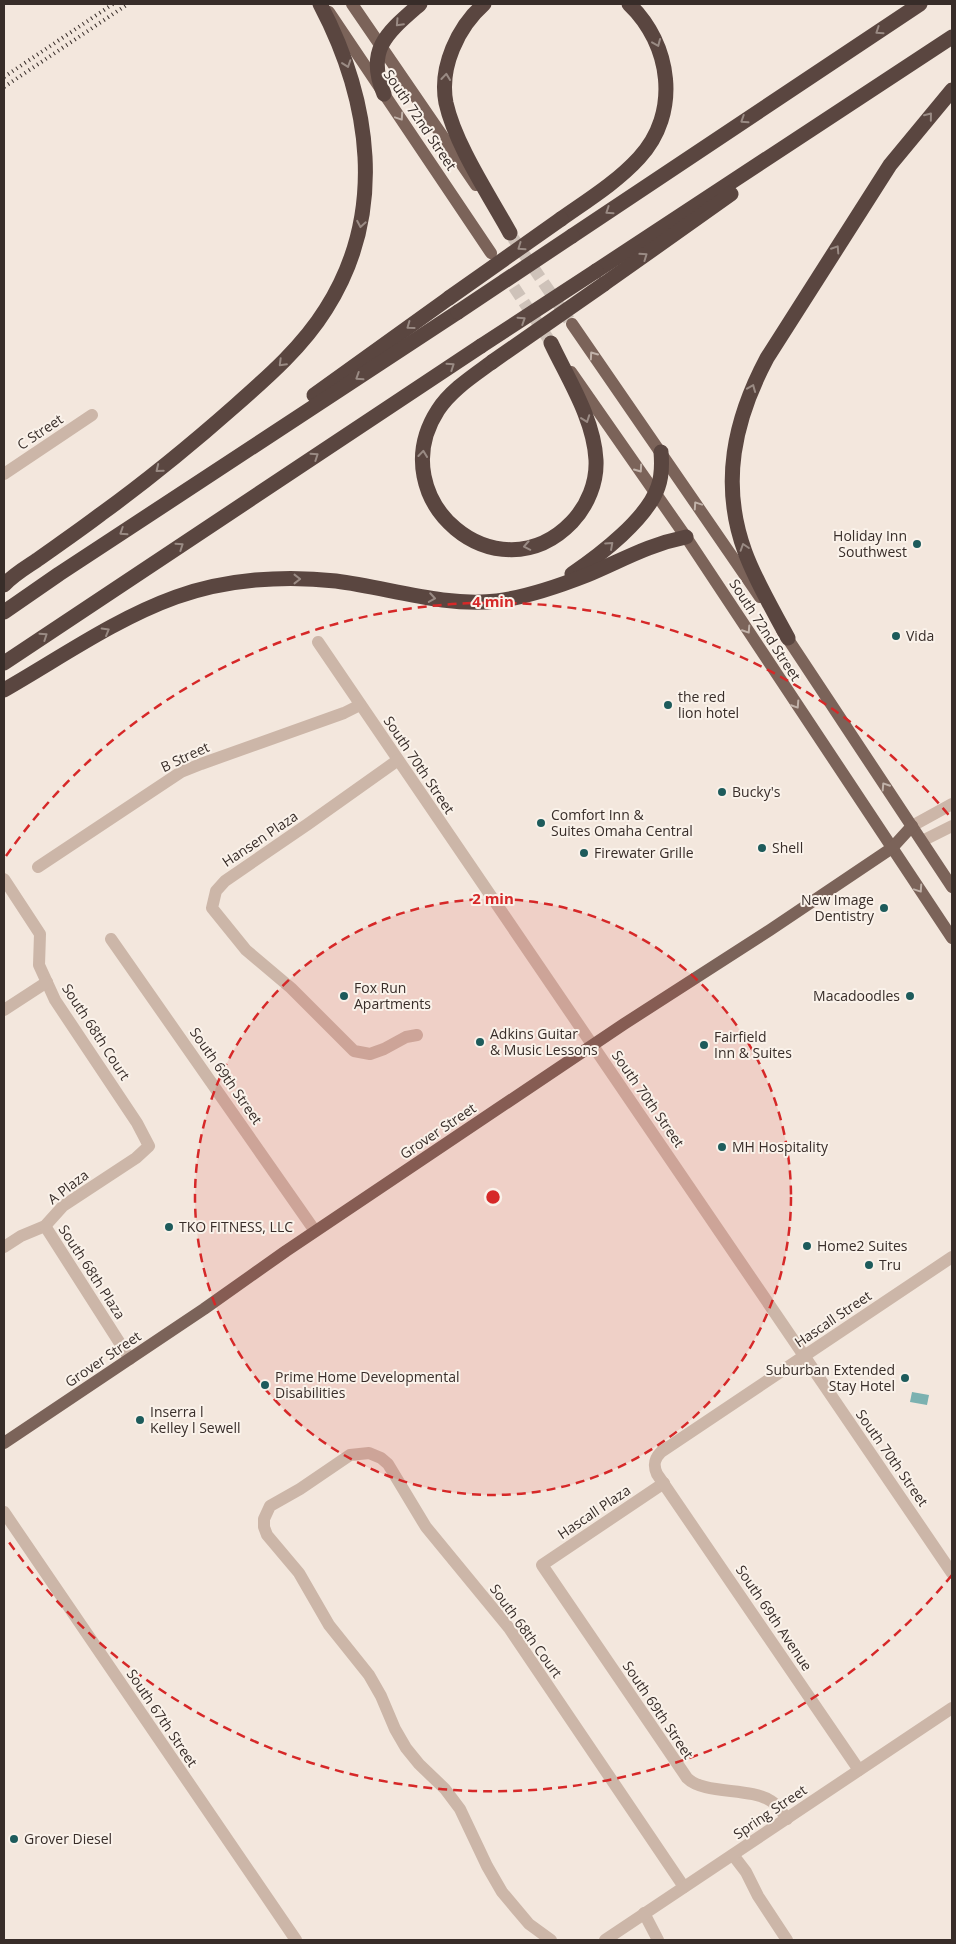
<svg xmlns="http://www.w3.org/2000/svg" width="956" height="1944" font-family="'Open Sans',sans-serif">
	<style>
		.water { fill: #7bb1b0 }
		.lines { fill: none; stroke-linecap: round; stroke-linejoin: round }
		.major-tunnel { stroke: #cec2b9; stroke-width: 12; stroke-dasharray: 12 6; stroke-linecap: butt }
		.minor { stroke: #ccb6a8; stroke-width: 12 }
		.major { stroke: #7b6359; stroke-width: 12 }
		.highway { stroke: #5a4640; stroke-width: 15 }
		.rail { stroke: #382d29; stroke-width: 4; stroke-dasharray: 1 4; stroke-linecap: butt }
		.highway-bridge { stroke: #5a4640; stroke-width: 15 }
		.oneway { stroke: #9a8b84 }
		.oneway2 { stroke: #c1b2a9 }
		.ring { fill: none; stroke: #d62828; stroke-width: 2.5; stroke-dasharray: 9 6 }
		.poi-dot { fill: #1d5b5b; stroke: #faf2ea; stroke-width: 2 }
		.labels { text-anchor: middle; stroke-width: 4; stroke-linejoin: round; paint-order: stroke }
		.street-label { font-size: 14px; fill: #382d29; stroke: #faf2ea }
		.poi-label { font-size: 14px; fill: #382d29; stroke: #faf2ea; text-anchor: start }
		.centre { fill: #d62828; stroke: #faf2ea; stroke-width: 2.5 }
		.ring-label { font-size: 15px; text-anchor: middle; font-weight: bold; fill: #d62828; stroke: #faf2ea; stroke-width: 4; stroke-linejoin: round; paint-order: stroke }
	</style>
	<rect width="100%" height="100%" fill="#f3e7dd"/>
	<path class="water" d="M912,1392L929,1395L927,1405L910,1402Z"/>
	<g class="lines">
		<g class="major-tunnel">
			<path d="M513,238L569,320"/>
			<path d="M494,257L549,340"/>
		</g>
		<g class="minor">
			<path d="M4,474L92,415"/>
			<path d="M318,642L952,1573"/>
			<path d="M398,760L308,824L225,881L216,891L212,908L246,950L291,988L354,1051L370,1054L384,1049L406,1037L417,1035"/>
			<path d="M912,826L952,804"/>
			<path d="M922,841L952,826"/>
			<path d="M38,867L181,772L201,764L344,713L360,705"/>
			<path d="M4,879L40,934L39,965L55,1000L137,1123L149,1146L136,1158L63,1206L45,1226L21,1236L4,1247"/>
			<path d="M111,939L315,1231"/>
			<path d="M4,1010L47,982"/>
			<path d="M45,1226L130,1359"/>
			<path d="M664,1483L542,1565L687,1778C704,1795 750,1787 771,1801C778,1805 782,1812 787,1819"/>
			<path d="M4,1512L296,1940"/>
			<path d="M859,1770L657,1474C653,1465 654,1459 661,1452L952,1257"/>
			<path d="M733,1855L746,1872L758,1896L787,1940"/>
			<path d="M644,1913L658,1940"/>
			<path d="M551,1940L529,1924L502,1892L487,1866L460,1809L445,1789L419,1764L406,1748L395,1729L381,1696L369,1675L329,1625L299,1573L267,1535L264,1527V1519L270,1506L300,1489L350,1455L369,1453L381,1458L388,1464L426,1527L509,1628L684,1887"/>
			<path d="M605,1940L952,1708"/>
		</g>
		<g class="major">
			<path d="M352,4L476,185"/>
			<path d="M329,12L491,253"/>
			<path d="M572,324L760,597"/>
			<path d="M571,372L686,537L952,938"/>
			<path d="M782,630L952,887"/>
			<path d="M4,1443L204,1309L286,1251L624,1024L770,930L892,848L912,826"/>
		</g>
		<g class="highway">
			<path d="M484,4C458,27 439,67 446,103C455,144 489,195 510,233"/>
			<path d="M384,94C365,49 388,32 420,4"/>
			<path d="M561,219C588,200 617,182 639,158C681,113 671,44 629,4"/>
			<path d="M572,236L920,4"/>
			<path d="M596,271L952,37"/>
			<path d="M604,284L731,194"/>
			<path d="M492,362C473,376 451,390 438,410C380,500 498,599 572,522C588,505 597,482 596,460C594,419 568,379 551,343"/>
			<path d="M314,395L449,298"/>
			<path d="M572,574C600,555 647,519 658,487C662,476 662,464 661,452"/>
			<path d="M4,585C13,575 25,568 37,560C58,545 80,530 101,514C148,480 193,443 236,405C269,376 303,346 326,309C387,213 371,101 320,4"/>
			<path d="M4,612L59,574L458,312"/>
			<path d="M788,638C773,610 756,582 745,552C720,484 734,420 767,358L890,165L952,90"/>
			<path d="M4,663L481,346"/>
			<path d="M4,690C60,658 115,619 176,597C226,579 284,575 336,581C390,588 443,607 497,601C527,597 559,586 587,575C623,560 647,545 686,537"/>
		</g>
		<g class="rail">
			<path d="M4,77L113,4"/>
			<path d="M4,87L128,4"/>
		</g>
		<g class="highway-bridge">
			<path d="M449,298L561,219"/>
			<path d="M458,312L572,236"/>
			<path d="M481,346L596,271"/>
			<path d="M492,362L604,284"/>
		</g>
	</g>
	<defs><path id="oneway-chevron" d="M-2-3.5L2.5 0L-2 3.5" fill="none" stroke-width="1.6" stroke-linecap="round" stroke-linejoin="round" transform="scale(1.25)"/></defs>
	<g class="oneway">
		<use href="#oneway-chevron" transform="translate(399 23) rotate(133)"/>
		<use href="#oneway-chevron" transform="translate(879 31) rotate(146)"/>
		<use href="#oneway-chevron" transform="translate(657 43) rotate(67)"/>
		<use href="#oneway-chevron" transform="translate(347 64) rotate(71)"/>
		<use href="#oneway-chevron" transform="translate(446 77) rotate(-84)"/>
		<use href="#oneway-chevron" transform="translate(929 116) rotate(-51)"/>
		<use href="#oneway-chevron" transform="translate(744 120) rotate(147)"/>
		<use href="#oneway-chevron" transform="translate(609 211) rotate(146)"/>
		<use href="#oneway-chevron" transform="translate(361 224) rotate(100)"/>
		<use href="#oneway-chevron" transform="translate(521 247) rotate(145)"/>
		<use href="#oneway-chevron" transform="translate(836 249) rotate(-57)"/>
		<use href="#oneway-chevron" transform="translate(644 256) rotate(-35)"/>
		<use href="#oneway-chevron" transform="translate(522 320) rotate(-33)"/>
		<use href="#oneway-chevron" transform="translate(410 326) rotate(144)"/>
		<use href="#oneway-chevron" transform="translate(282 363) rotate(135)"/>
		<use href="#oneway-chevron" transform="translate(451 366) rotate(-34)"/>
		<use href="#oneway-chevron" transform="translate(359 377) rotate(147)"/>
		<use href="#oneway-chevron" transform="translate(752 388) rotate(-68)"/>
		<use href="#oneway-chevron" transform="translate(586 419) rotate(70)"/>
		<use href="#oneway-chevron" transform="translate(423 454) rotate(-84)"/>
		<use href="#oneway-chevron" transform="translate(315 456) rotate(-34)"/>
		<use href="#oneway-chevron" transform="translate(159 469) rotate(141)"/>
		<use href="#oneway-chevron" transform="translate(123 532) rotate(147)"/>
		<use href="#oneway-chevron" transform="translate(610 545) rotate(-42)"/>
		<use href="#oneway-chevron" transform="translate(180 546) rotate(-34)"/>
		<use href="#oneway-chevron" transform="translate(527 546) rotate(169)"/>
		<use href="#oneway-chevron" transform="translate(744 547) rotate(-108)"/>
		<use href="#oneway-chevron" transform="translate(297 579)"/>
		<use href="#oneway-chevron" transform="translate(432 598) rotate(9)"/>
		<use href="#oneway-chevron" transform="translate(106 631) rotate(-30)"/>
		<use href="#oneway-chevron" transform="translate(44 636) rotate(-34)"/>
	</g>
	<g class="oneway2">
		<use href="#oneway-chevron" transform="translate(400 117) rotate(56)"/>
		<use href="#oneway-chevron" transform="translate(593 355) rotate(-125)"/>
		<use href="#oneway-chevron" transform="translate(639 469) rotate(55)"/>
		<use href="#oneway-chevron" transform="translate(697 505) rotate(-124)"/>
		<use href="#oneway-chevron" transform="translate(747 630) rotate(57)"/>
		<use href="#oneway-chevron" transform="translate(796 705) rotate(57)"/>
		<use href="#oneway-chevron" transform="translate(885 786) rotate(-123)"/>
		<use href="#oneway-chevron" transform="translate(919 889) rotate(56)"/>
	</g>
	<circle cx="493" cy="1197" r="298" fill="#d62828" fill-opacity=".12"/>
	<g class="ring">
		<circle cx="493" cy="1197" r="298"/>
		<path d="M952 1575A595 595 0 0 1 6 1538M6 856A595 595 0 0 1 952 819"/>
	</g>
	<g class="poi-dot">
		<circle cx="917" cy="544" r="5"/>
		<circle cx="896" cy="636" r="5"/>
		<circle cx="668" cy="705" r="5"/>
		<circle cx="722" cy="792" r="5"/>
		<circle cx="541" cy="823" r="5"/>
		<circle cx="762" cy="848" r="5"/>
		<circle cx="584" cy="853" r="5"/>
		<circle cx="884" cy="908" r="5"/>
		<circle cx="344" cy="996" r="5"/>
		<circle cx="910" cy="996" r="5"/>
		<circle cx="480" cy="1042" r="5"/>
		<circle cx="704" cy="1045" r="5"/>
		<circle cx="722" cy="1147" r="5"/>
		<circle cx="169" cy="1227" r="5"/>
		<circle cx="807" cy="1246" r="5"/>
		<circle cx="869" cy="1265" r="5"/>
		<circle cx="905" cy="1378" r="5"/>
		<circle cx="265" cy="1385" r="5"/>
		<circle cx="140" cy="1420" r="5"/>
		<circle cx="14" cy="1839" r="5"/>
	</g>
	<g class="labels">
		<g class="street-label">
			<text transform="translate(420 120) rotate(56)" y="5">South 72nd Street</text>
			<text transform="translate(40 432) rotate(-34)" y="5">C Street</text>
			<text transform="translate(765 630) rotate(57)" y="5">South 72nd Street</text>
			<text transform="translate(185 757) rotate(-25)" y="5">B Street</text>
			<text transform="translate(419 765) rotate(56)" y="5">South 70th Street</text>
			<text transform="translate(260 839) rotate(-34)" y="5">Hansen Plaza</text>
			<text transform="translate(96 1032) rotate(57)" y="5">South 68th Court</text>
			<text transform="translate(226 1076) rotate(55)" y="5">South 69th Street</text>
			<text transform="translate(648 1099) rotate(55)" y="5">South 70th Street</text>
			<text transform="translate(438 1131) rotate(-34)" y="5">Grover Street</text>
			<text transform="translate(68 1187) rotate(-37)" y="5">A Plaza</text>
			<text transform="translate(92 1272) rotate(57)" y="5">South 68th Plaza</text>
			<text transform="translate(833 1319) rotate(-34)" y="5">Hascall Street</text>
			<text transform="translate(103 1359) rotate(-34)" y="5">Grover Street</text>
			<text transform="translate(892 1458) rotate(55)" y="5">South 70th Street</text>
			<text transform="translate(594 1512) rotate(-34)" y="5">Hascall Plaza</text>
			<text transform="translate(774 1618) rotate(56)" y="5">South 69th Avenue</text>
			<text transform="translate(526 1631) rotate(54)" y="5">South 68th Court</text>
			<text transform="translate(658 1710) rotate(56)" y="5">South 69th Street</text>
			<text transform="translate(162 1718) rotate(56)" y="5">South 67th Street</text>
			<text transform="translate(770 1812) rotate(-34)" y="5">Spring Street</text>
		</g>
		<g class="poi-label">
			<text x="907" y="541" text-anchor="end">Holiday Inn<tspan x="907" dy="16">Southwest</tspan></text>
			<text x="906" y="641">Vida</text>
			<text x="678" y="702">the red<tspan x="678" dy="16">lion hotel</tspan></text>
			<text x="732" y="797">Bucky's</text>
			<text x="551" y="820">Comfort Inn &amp;<tspan x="551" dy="16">Suites Omaha Central</tspan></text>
			<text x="772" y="853">Shell</text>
			<text x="594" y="858">Firewater Grille</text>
			<text x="874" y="905" text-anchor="end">New Image<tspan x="874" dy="16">Dentistry</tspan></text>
			<text x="354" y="993">Fox Run<tspan x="354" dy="16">Apartments</tspan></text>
			<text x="900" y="1001" text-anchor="end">Macadoodles</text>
			<text x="490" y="1039">Adkins Guitar<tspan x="490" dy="16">&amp; Music Lessons</tspan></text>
			<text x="714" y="1042">Fairfield<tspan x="714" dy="16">Inn &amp; Suites</tspan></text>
			<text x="732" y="1152">MH Hospitality</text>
			<text x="179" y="1232">TKO FITNESS, LLC</text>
			<text x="817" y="1251">Home2 Suites</text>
			<text x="879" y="1270">Tru</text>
			<text x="895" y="1375" text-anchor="end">Suburban Extended<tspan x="895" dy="16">Stay Hotel</tspan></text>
			<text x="275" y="1382">Prime Home Developmental<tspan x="275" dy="16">Disabilities</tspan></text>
			<text x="150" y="1417">Inserra l<tspan x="150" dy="16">Kelley l Sewell</tspan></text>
			<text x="24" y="1844">Grover Diesel</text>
		</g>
	</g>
	<circle cx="493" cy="1197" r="8" class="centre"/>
	<g class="ring-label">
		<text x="493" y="607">4 min</text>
		<text x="493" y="904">2 min</text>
	</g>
	<rect width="956" height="1944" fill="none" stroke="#382d29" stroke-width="10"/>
</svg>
